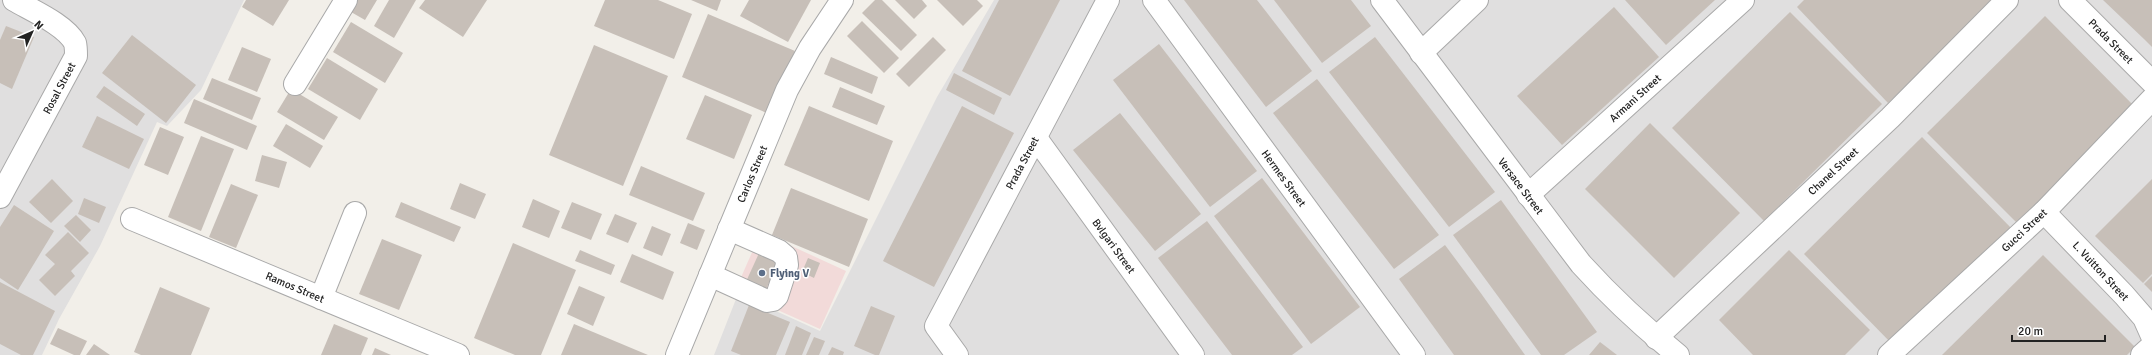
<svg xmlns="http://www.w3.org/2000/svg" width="2152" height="355" font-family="Signika,sans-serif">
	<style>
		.residential { fill: #e0dfdf }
		.commercial { fill: #f2dad9 }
		.building { fill: #c7bfb8 }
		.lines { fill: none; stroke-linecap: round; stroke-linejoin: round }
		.minor-casing { stroke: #a9a9a9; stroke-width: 24 }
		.minor { stroke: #fff; stroke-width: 22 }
		.service-dot { fill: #5c6f8a; stroke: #fff; stroke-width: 1.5 }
		.labels { text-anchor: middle; stroke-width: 3; stroke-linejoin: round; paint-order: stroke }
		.street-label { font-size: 11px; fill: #222; stroke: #fff }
		.service-label { font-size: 11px; font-weight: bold; fill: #4e5e75; stroke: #fff; text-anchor: start }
	</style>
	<rect width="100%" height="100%" fill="#f2efe9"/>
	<g class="residential">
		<path d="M0,0H244L201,90L167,126L157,122L100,246L59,319L42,355H0Z"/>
		<path d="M994,0H2152V355H714L738,294L820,331L937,97Z"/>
	</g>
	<path class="commercial" d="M761,232L846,271L820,329L735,291Z"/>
	<g class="building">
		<path d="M246,0H289L273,26L242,7Z"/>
		<path d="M349,0H377L365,20L344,8Z"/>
		<path d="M389,0H416L394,38L374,26Z"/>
		<path d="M425,0H487L463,37L419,8Z"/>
		<path d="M605,0H658L692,14L674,59L594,26Z"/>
		<path d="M691,0H721L717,11Z"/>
		<path d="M749,0H811L788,42L740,16Z"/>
		<path d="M875,0H882L917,35L901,51L862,13Z"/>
		<path d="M895,0H922L927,6L914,19Z"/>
		<path d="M937,0H977L983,6L963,26Z"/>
		<path d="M999,0H1060L1010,96L962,71Z"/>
		<path d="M1184,0H1257L1312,71L1266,107Z"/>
		<path d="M1274,0H1351L1371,26L1322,63Z"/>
		<path d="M1625,0H1715L1666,45Z"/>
		<path d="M1804,0H1996L1888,103L1797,7Z"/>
		<path d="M2103,0H2152V47L2144,39Z"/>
		<path d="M1614,7L1659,57L1562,145L1517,96Z"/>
		<path d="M1790,12L1882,104L1764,221L1672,128Z"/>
		<path d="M708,14L795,51L769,114L682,77Z"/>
		<path d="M2045,16L2137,109L2019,225L1927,133Z"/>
		<path d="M862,21L899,58L884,73L847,36Z"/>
		<path d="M351,22L403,53L385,83L333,52Z"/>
		<path d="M6,26L34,37L12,89L0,83V40Z"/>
		<path d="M132,35L196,85L166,123L102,73Z"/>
		<path d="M933,37L946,50L909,87L896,74Z"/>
		<path d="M1375,37L1495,192L1449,227L1329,72Z"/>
		<path d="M1159,44L1257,171L1210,207L1113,80Z"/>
		<path d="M594,45L668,76L623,186L549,155Z"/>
		<path d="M242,47L271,59L257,92L228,80Z"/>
		<path d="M831,57L878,77L872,94L824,74Z"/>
		<path d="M327,58L378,89L360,120L308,89Z"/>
		<path d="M954,73L1002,98L994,115L946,90Z"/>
		<path d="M212,78L261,98L252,120L203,99Z"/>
		<path d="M1317,79L1439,235L1394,269L1273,113Z"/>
		<path d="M104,86L145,114L137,126L96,97Z"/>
		<path d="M840,87L885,106L877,125L832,107Z"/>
		<path d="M291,89L338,117L324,140L277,112Z"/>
		<path d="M705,95L752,115L734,159L686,139Z"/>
		<path d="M194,99L257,126L247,150L184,123Z"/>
		<path d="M809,106L893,141L869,201L784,165Z"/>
		<path d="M962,106L1014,133L934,287L883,261Z"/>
		<path d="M1120,113L1201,214L1155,251L1073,150Z"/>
		<path d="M97,116L144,139L129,169L82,147Z"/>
		<path d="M1650,123L1740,213L1674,278L1585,189Z"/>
		<path d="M286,124L323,146L310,168L273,146Z"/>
		<path d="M160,127L184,137L168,175L144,165Z"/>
		<path d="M201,136L234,149L201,231L168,217Z"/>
		<path d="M1922,137L2013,230L1895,347L1804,254Z"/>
		<path d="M262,155L287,162L279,188L255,181Z"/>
		<path d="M641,166L705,193L693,221L629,195Z"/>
		<path d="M1262,178L1360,307L1311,344L1214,216Z"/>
		<path d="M52,179L73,201L51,223L29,202Z"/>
		<path d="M2152,179V274L2143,283L2095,236Z"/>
		<path d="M460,183L486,194L475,219L450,209Z"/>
		<path d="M231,184L258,195L236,248L209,237Z"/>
		<path d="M791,188L868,219L849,267L772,235Z"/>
		<path d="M84,198L106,207L99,223L78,214Z"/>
		<path d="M533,199L560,211L549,238L522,227Z"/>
		<path d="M1501,200L1597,332L1564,355H1541L1453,235Z"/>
		<path d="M401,202L461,227L454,242L395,217Z"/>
		<path d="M572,202L602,214L591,240L561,228Z"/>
		<path d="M14,205L54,231L18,290L0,278V227Z"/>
		<path d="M615,214L637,223L628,243L606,234Z"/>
		<path d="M76,215L91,230L80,242L64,226Z"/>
		<path d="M1207,221L1303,347L1292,355H1232L1158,258Z"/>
		<path d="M688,223L705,230L697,250L680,243Z"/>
		<path d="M652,226L671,234L662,256L643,248Z"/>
		<path d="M68,232L89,253L71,271L75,276L55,296L39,280L55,264L45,255Z"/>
		<path d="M382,239L422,255L399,310L359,294Z"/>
		<path d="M513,243L576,270L541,355H515L474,338Z"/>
		<path d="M1445,245L1480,292L1525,355H1454L1399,279Z"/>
		<path d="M580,250L615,265L611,275L575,261Z"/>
		<path d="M1789,250L1870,330L1845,355H1753L1719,320Z"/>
		<path d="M760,251L779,260L763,296L744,286Z"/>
		<path d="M632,254L674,272L663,300L620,282Z"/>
		<path d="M2043,255L2135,347L2127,355H1942Z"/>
		<path d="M808,258L820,263L814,278L802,272Z"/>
		<path d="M2152,276V292L2144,284Z"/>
		<path d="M0,282L55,311L33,355H21L0,344Z"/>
		<path d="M579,286L605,297L593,326L567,314Z"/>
		<path d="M160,287L210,308L191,355H141L134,352Z"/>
		<path d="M749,305L790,322L776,355H741L731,351Z"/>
		<path d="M871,306L895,316L879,355H875L854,346Z"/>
		<path d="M334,324L368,338L361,355H321Z"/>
		<path d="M574,324L648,355H561Z"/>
		<path d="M796,326L811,333L802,355H785Z"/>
		<path d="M58,328L87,341L80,355H74L50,344Z"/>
		<path d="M814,337L825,341L819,355H806Z"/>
		<path d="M1600,342L1617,355H1589Z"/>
		<path d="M94,344L110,355H86Z"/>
		<path d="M832,347L844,352L843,355H828Z"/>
		<path d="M375,348L391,355H372Z"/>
	</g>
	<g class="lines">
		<g class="minor-casing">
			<g id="minor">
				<path d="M1154,0L1414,355"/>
				<path d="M1382,0L1581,264C1611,297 1643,327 1678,355"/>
				<path d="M2070,0L2152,82"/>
				<path d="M1421,53L1477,0"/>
				<path d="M295,84L346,0"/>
				<path d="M1036,138L1193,355"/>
				<path d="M1528,195L1743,0"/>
				<path d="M0,197L76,56C76,52 76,47 75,43C66,25 31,10 14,0"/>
				<path d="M2044,212L2124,295L2144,318L2152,336"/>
				<path d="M132,219L458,355"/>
				<path d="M710,275L767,301L773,300L777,296L787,265L786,257L779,251L729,229"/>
				<path d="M321,298L355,213"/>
				<path d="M1656,338L1890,118L2007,0"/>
				<path d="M677,355L787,90L810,48L842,0"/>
				<path d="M957,355L936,326L1108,0"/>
				<path d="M1889,355L2044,212L2152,99"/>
				<path d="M2142,355L2152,346"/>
			</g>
		</g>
		<use href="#minor" class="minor"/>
	</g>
	<circle class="service-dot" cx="762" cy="273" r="4"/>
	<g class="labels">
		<g class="street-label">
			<text transform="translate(2111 41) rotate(45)" y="4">Prada Street</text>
			<text transform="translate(59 88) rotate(-62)" y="4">Rosal Street</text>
			<text transform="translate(1635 98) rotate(-42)" y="4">Armani Street</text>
			<text transform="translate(1022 163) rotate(-62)" y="4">Prada Street</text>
			<text transform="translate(1833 171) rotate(-43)" y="4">Chanel Street</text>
			<text transform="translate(752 174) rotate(-67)" y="4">Carlos Street</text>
			<text transform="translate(1284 178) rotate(54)" y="4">Hermes Street</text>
			<text transform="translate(1521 186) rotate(53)" y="4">Versace Street</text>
			<text transform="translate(2024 230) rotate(-43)" y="4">Gucci Street</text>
			<text transform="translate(1114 246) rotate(54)" y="4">Bvlgari Street</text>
			<text transform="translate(2101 271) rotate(47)" y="4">L. Vuitton Street</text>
			<text transform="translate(295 287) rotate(23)" y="4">Ramos Street</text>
		</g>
		<g class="service-label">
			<text x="770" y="277">Flying V</text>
		</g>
	</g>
	<g transform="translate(32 32) rotate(45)" stroke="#ffffff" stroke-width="3" paint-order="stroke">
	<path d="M0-3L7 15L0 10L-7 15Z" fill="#222222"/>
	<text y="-6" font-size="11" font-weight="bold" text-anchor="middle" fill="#222222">N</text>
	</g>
	<path d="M2012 335v6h93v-6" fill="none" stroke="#222222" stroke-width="2"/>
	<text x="2018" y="335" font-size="12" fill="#222222" stroke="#ffffff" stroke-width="3" paint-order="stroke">20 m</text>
</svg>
